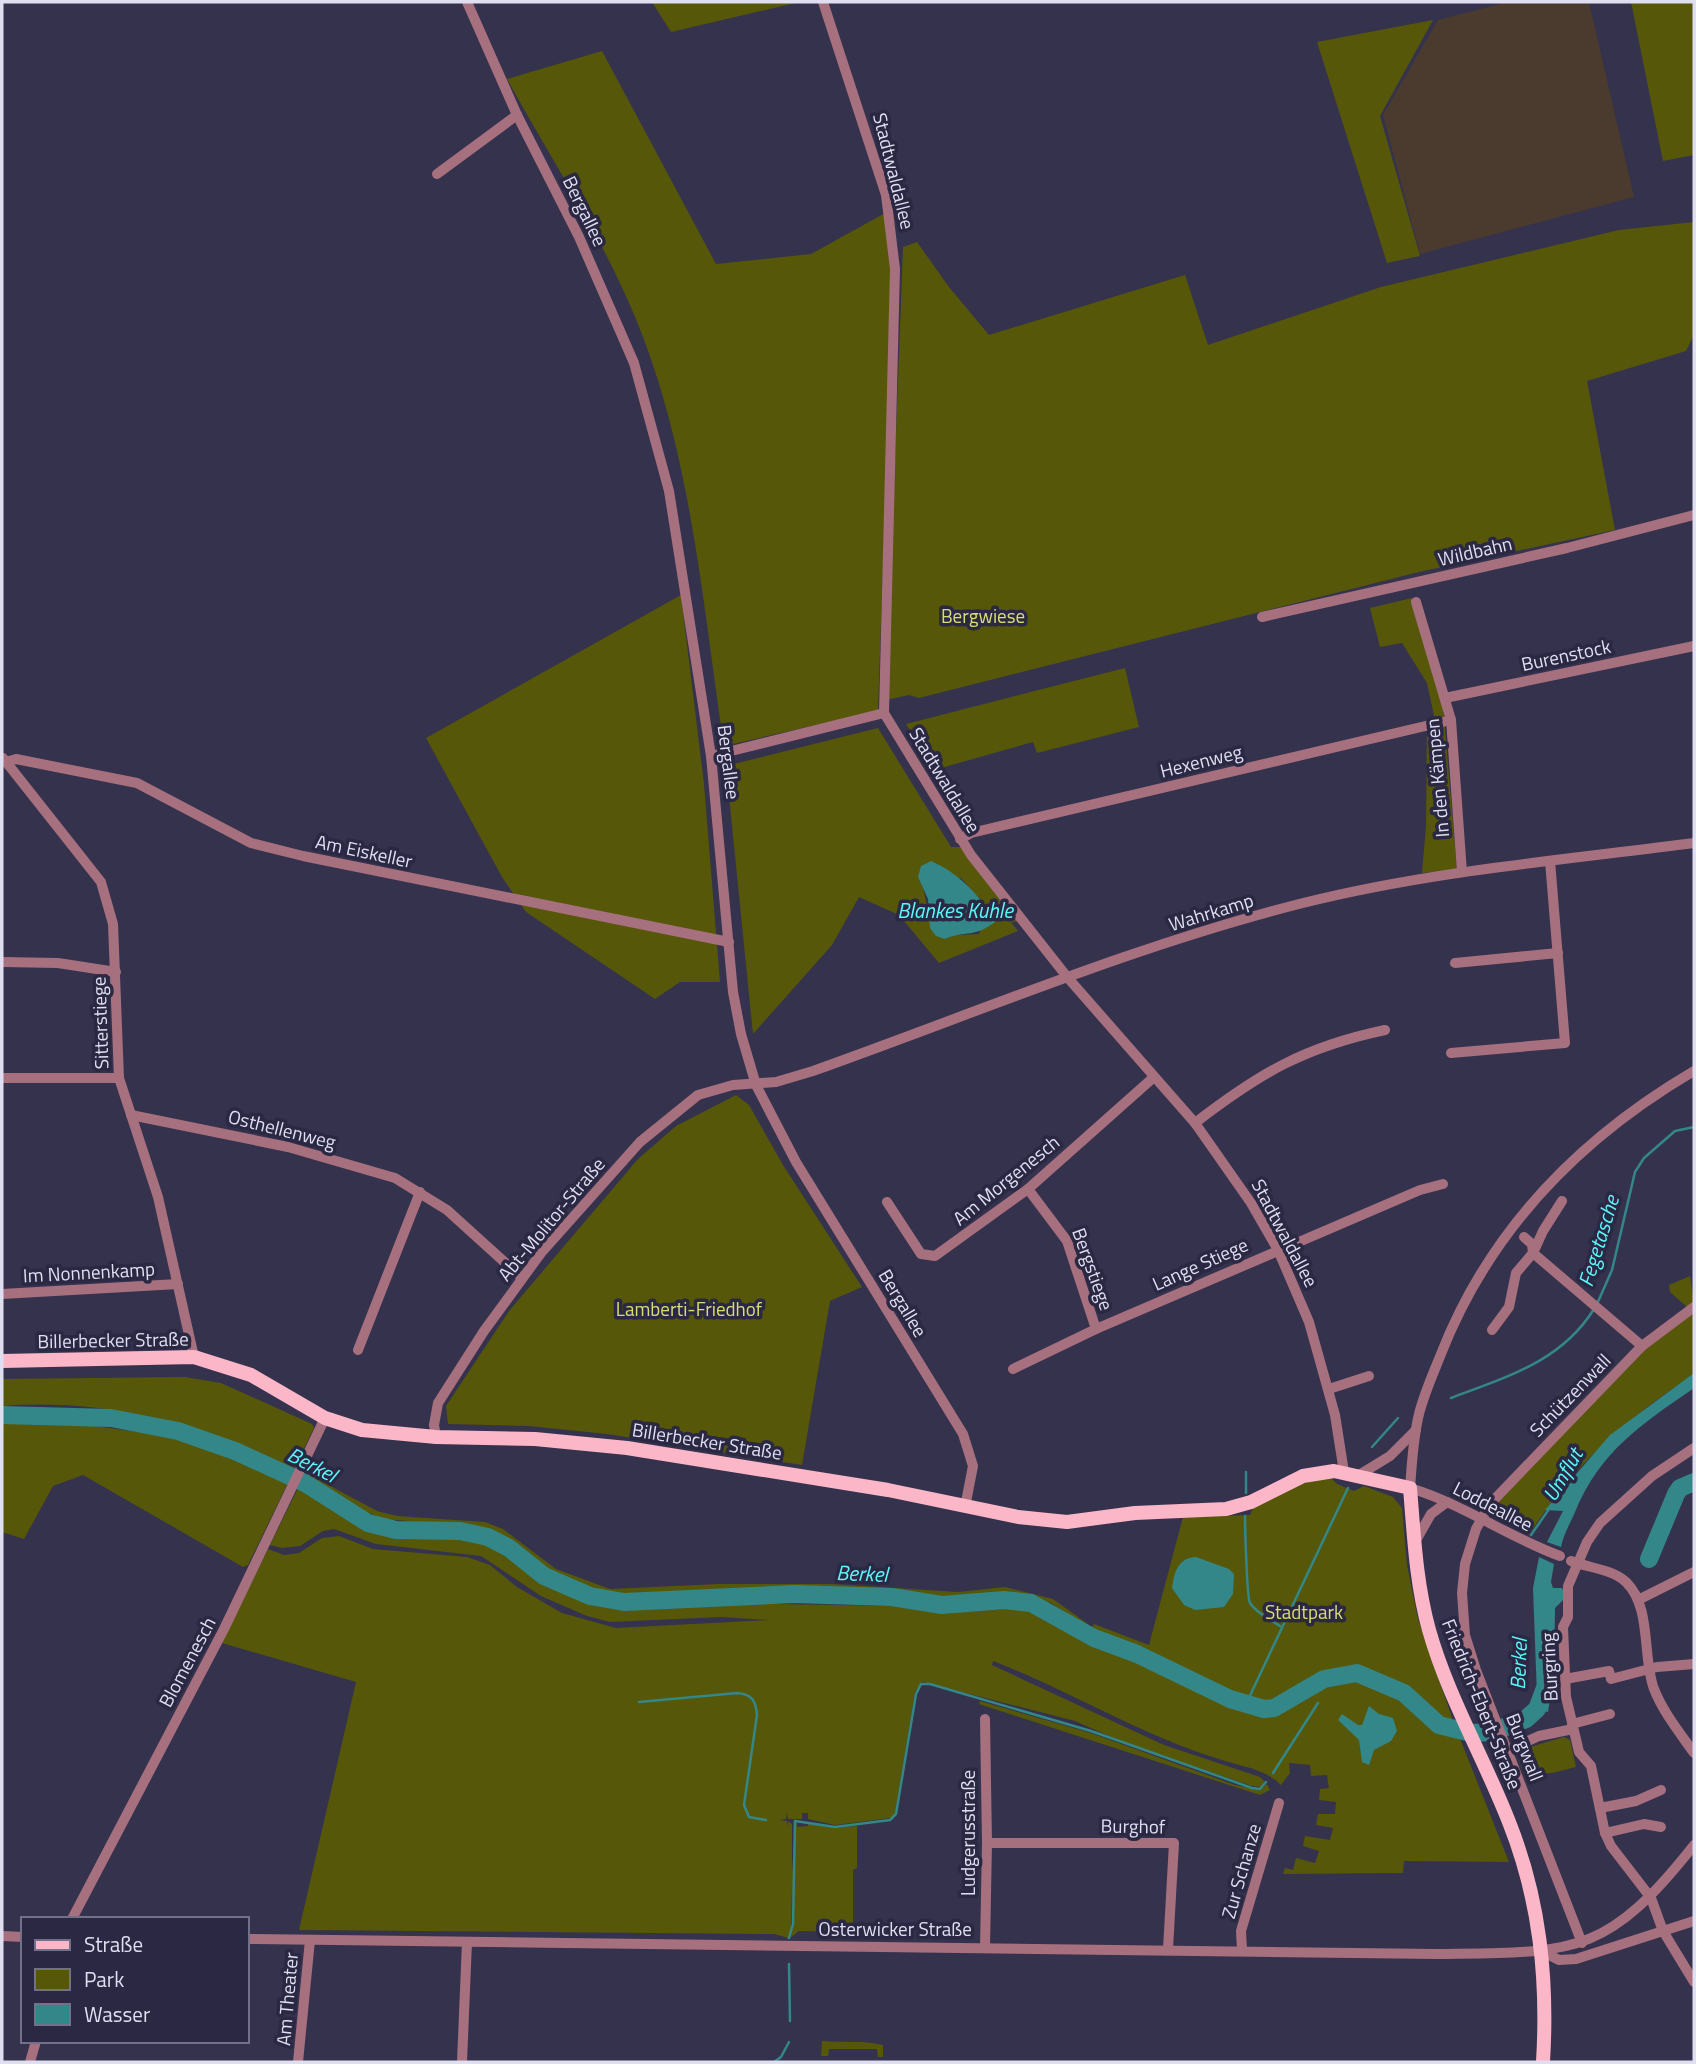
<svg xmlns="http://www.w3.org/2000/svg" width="1696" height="2064" font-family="'Titillium Web',sans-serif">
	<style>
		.education { fill: #4a3b2e }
		.green { fill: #565709; fill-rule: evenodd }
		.water { fill: #338789 }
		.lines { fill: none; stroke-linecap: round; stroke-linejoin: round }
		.stream { stroke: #338789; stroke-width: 2.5 }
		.river { stroke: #338789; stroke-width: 18 }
		.minor { stroke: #a7707e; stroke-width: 10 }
		.major { stroke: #fbb7c8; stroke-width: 14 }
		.labels { text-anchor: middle; stroke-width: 7; stroke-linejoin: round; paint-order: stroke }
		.street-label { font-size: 19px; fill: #dfdff1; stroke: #2b2843 }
		.park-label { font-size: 19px; fill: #dadd73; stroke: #2b2843 }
		.water-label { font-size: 21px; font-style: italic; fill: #5bf8fc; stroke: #2b2843 }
	</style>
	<rect width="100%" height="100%" fill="#35324e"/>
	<path class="education" d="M1508,2H1589L1634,197L1420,254L1383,115L1438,20Z"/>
	<g class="green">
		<path d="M652,2H800L671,32Z"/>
		<path d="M1631,2H1694V155L1663,161Z"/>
		<path d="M1433,20L1380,116L1420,256L1387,263L1317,42Z"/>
		<path d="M602,51L716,264L811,254L887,212L893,269L878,711L724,746C701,594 690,435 625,294C592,221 546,150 507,79Z"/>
		<path d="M1694,222V335L1686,351L1587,381L1615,530L1419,572L919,698L909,695L886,700L903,247L917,242L949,287L989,335L1185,275L1208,345L1381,287L1619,230Z"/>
		<path d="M681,595L704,784L720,982H680L655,999L526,912L502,877L426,738Z"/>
		<path d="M1412,598L1442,695L1457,870L1422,873L1426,826L1427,723L1435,720L1427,683L1402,643L1380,647L1370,608Z"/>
		<path d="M1125,668L1139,727L1037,753L1033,742L934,770L906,724Z"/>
		<path d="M878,728L951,847H961L1019,921L1011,922L1018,931L939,963L899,915L859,897L832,945L753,1034L726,766ZM918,877L961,878L987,907L979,934L955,935L945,939C923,932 931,898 918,877Z"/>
		<path d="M736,1095L749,1105L783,1165L862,1287L830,1301L802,1465L607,1434L529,1426L448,1424L446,1406L509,1311L638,1159L676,1126Z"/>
		<path d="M1690,1276L1694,1303L1687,1307L1670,1292L1669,1285Z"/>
		<path d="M1694,1310V1374C1624,1421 1575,1463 1529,1535L1488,1513L1651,1341Z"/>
		<path d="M185,1377L221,1383L312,1424L314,1428L293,1471C204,1423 103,1398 2,1406V1379Z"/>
		<path d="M65,1422L176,1437L226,1453L288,1483L248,1565L243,1567L83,1475L53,1486L24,1539L2,1532V1423Z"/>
		<path d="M307,1469L332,1487L377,1511L397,1516L485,1522L503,1529L556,1569L610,1589L718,1584H832L958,1592L1005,1587L1053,1599L1092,1627L1094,1624L1149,1645L1183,1517L1250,1515L1254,1506C1280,1494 1304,1478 1332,1479L1337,1484L1354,1491L1364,1486L1393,1497L1402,1508L1407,1565L1418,1619L1455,1726L1509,1862L1404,1861L1403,1873L1283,1874L1285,1868L1293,1870L1296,1858L1315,1863L1319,1851L1303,1846L1305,1836L1330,1840L1333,1828L1316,1825L1318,1814H1335L1336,1802L1319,1800L1320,1789L1329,1788L1327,1775L1311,1776L1310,1765L1289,1763L1290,1773L1281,1785C1264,1768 1242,1767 1219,1759C1140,1735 1069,1690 993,1661L992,1665L1164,1745L1260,1777L1265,1782L1261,1787L1252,1786L1127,1744L1075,1721L923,1682L915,1692L895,1814L891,1818L835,1825L808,1819V1813H802V1819H788L787,1813L786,1819L779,1820L787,1821V1827L788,1821L792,1824V1873L795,1824L797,1822V1827L808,1826V1822L836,1828L857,1826V1868L853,1870V1932L799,1931L790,1938L794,1924L792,1889L791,1933L788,1938L774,1934L299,1930L356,1682L222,1643L268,1549L284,1555L299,1553L322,1538L339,1536L373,1549L467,1557L490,1565L517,1587L562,1613L616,1628L769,1620L721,1617L610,1622L587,1616L541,1596L481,1556L376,1544L334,1529L323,1531L300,1546L282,1548L270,1545L298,1488L363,1528L401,1536L463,1539L492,1547L547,1586L607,1608L640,1610L719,1603L902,1606L945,1612L1003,1606L1024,1607L1044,1615L1080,1639L1118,1652L1223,1701L1224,1688L1087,1627L1051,1603L1025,1596L1003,1593L957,1598L903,1591L770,1589L610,1594L554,1574L499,1534L483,1527L383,1519L349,1504L303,1476Z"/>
		<path d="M980,1701L1091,1733L1235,1785L1260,1790L1267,1784L1270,1790L1260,1795L979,1704Z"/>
		<path d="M1564,1737L1570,1740L1576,1767L1552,1773L1524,1774L1516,1751Z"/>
		<path d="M822,2041C842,2043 863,2040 883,2045V2057H878L877,2049H829L828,2056H821Z"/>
	</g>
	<g class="water">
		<path d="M931,861C959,873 981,896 995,922C974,938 966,930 945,939L936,936L930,928L928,899L918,877L921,866Z"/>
		<path d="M1694,1373V1388C1642,1424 1600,1451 1575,1512C1570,1524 1564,1533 1561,1547L1547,1542L1563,1511L1545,1510L1610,1435Z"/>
		<path d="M1196,1557L1229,1569L1234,1574L1233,1594L1224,1607L1195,1610L1184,1605L1172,1588C1174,1572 1178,1558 1196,1557Z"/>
		<path d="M1539,1557L1554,1564L1551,1582L1553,1588H1562L1566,1597L1555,1608L1554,1674L1548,1712L1537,1709L1534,1704L1537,1696L1533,1588Z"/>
		<path d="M1369,1706L1379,1714L1393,1718L1397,1731L1391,1741L1374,1750L1369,1765L1362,1762L1359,1740L1338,1720L1342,1714L1358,1725H1362Z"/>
	</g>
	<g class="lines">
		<g class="stream">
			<path d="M1597,1304L1612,1270L1635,1172L1644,1158L1675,1131L1694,1127"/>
			<path d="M1451,1398C1506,1377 1561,1362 1594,1309"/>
			<path d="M1372,1447L1398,1418"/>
			<path d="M1246,1493V1472"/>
			<path d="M1245,1516C1245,1528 1247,1599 1250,1603C1256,1613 1271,1620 1280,1626"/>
			<path d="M1531,1535L1549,1509"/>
			<path d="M639,1702L737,1693C752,1694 756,1701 757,1715L744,1805L749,1817L766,1820"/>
			<path d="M1246,1704L1348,1488"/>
			<path d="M1273,1773L1318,1703"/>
			<path d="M789,1938L793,1924L795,1821L835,1827L890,1820L896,1814L916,1694L921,1684H930L1091,1731L1252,1788L1260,1789L1266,1782"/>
			<path d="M789,1964L790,2021"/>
			<path d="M774,2062L781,2057L789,2042"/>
		</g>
		<g class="river">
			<path d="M2,1415L111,1418L178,1431L235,1451L305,1483L368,1523L396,1530L460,1531L488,1537L509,1548L544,1576L590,1596L624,1602L794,1594L892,1597L942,1605L1004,1600L1031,1603L1094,1638L1137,1654L1230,1699L1264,1709L1274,1708L1324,1679L1357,1673L1404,1693L1439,1725L1471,1733L1492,1732L1526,1719L1537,1709L1545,1688"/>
			<path d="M1649,1559L1676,1494L1680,1488L1694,1482"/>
		</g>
		<g class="minor">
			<path d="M467,2L517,115L579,237L634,363L669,491L711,756L733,992L741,1034L756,1085L796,1162L963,1434L973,1466L965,1507"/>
			<path d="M823,2L886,195L895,269L884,713L971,855L1068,978L1195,1123L1251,1203L1278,1250L1309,1322L1335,1415L1344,1472"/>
			<path d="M437,174L517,115"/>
			<path d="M1416,602L1451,720L1462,872"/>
			<path d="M1262,617L1567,548L1694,515"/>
			<path d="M1445,698L1694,646"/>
			<path d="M711,756L884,713"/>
			<path d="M3,758L101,882L113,924L119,1078L158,1197L194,1357"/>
			<path d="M6,762L16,759L137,783L251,843L303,856L729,942"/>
			<path d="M960,839L971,833L1451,720"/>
			<path d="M2,962L58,963L116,972"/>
			<path d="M1455,963L1558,953"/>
			<path d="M1451,1053L1565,1043L1550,861"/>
			<path d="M2,1078H119"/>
			<path d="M131,1115L288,1147L395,1178L447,1210L522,1278"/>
			<path d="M1195,1123C1260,1073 1304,1047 1385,1030"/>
			<path d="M1028,1189L1067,1241L1096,1329"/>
			<path d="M887,1202L921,1254L935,1256L1028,1189L1154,1077"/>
			<path d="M1524,1237L1532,1244L1533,1253L1642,1346"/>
			<path d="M2,1294L178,1284"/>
			<path d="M1492,1330L1509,1307L1516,1273L1533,1253L1543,1231L1562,1201"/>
			<path d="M358,1350L420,1192"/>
			<path d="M1013,1369L1096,1329L1420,1190L1443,1184"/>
			<path d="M1329,1389L1369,1376"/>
			<path d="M436,1437L434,1425L438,1403L484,1331L541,1253L640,1142L698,1095L733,1085L776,1082L813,1071C976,1013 1136,945 1303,903C1431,871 1563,860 1694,843"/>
			<path d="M1694,1448L1652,1476L1600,1523L1587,1542L1568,1586V1617L1563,1627L1566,1697L1579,1752L1591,1766L1605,1833L1611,1846L1651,1898L1663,1931L1694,1982"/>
			<path d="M1359,1475L1390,1456L1416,1430"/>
			<path d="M1415,1542L1431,1514L1447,1502"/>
			<path d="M1560,1556C1508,1537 1463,1504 1410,1488C1412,1463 1413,1438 1419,1414C1424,1394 1433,1374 1441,1354C1490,1229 1580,1138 1694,1071"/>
			<path d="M1571,1561C1589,1568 1612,1569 1626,1582C1652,1607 1642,1657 1654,1689C1663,1712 1680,1733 1694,1753"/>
			<path d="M1638,1600L1694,1572"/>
			<path d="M1565,1679L1609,1671L1611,1679L1657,1667L1694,1664"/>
			<path d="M985,1719L987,1843L985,1947"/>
			<path d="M1572,1724L1610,1714"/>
			<path d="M1508,1750L1539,1736L1573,1729"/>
			<path d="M1600,1808L1636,1801L1661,1790"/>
			<path d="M1605,1833L1644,1824L1661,1827"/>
			<path d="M987,1843H1174L1168,1949"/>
			<path d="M72,1919L224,1629L325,1418"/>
			<path d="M2,1936L23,1937"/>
			<path d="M247,1939L1437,1954C1573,1952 1605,1958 1694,1845"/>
			<path d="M1582,1943L1476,1670L1465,1635L1462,1593L1465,1564L1476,1529L1490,1504L1642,1346L1694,1307"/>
			<path d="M1242,1950L1241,1931L1279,1803"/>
			<path d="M1543,1952L1559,1960L1576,1959L1694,1921"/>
			<path d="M30,2062L36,2041"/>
			<path d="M298,2062L310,1940"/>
			<path d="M462,2062L467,1942"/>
		</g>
		<path class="major" d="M2,1361L194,1357L251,1375L325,1418L362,1430L436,1437L535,1439L627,1448L888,1490L1018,1517L1067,1522L1135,1513L1226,1509L1251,1502L1303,1476L1334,1471L1410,1488C1414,1536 1416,1583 1429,1630C1448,1697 1484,1758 1509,1822C1540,1900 1548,1979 1543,2062"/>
	</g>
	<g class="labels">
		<g class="street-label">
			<text transform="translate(894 171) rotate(76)" y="7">Stadtwaldallee</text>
			<text transform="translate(585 211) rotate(64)" y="7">Bergallee</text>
			<text transform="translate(1475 551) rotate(-13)" y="7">Wildbahn</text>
			<text transform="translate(1566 655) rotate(-12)" y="7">Burenstock</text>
			<text transform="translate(1201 761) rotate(-14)" y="7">Hexenweg</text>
			<text transform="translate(729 762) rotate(83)" y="7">Bergallee</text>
			<text transform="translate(1437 778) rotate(-95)" y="7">In den Kämpen</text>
			<text transform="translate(945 780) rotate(59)" y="7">Stadtwaldallee</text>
			<text transform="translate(364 851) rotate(12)" y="7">Am Eiskeller</text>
			<text transform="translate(1211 912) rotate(-17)" y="7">Wahrkamp</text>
			<text transform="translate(100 1023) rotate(-92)" y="7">Sitterstiege</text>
			<text transform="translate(282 1129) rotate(14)" y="7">Osthellenweg</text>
			<text transform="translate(1006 1180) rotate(-39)" y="7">Am Morgenesch</text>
			<text transform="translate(551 1219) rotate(-50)" y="7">Abt-Molitor-Straße</text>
			<text transform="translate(1285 1233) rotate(62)" y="7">Stadtwaldallee</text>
			<text transform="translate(1200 1264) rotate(-24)" y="7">Lange Stiege</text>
			<text transform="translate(1093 1269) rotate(70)" y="7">Bergstiege</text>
			<text transform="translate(89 1272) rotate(-3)" y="7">Im Nonnenkamp</text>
			<text transform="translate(903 1303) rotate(59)" y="7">Bergallee</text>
			<text transform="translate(113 1340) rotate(-1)" y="7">Billerbecker Straße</text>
			<text transform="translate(1570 1395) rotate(-46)" y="7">Schützenwall</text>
			<text transform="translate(707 1441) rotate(9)" y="7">Billerbecker Straße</text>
			<text transform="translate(1493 1506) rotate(27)" y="7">Loddeallee</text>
			<text transform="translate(187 1662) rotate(-62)" y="7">Blomenesch</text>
			<text transform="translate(1549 1667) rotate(-93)" y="7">Burgring</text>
			<text transform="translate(1482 1704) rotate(68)" y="7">Friedrich-Ebert-Straße</text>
			<text transform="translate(1525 1747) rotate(69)" y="7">Burgwall</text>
			<text transform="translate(1133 1826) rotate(1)" y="7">Burghof</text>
			<text transform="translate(968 1833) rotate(-90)" y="7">Ludgerusstraße</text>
			<text transform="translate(1241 1871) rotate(-74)" y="7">Zur Schanze</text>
			<text x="895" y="1936">Osterwicker Straße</text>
			<text transform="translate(287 1999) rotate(-85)" y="7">Am Theater</text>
		</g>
		<g class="park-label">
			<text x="983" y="623">Bergwiese</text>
			<text x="689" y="1316">Lamberti-Friedhof</text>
			<text x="1304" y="1619">Stadtpark</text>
		</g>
		<g class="water-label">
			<text x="955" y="918">Blankes Kuhle</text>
			<text transform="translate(1599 1241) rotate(-73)" y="7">Fegetasche</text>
			<text transform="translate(312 1465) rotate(27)" y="7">Berkel</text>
			<text transform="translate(1563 1475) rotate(-60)" y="7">Umflut</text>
			<text transform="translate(862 1574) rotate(2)" y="7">Berkel</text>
			<text transform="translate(1519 1664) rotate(-88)" y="7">Berkel</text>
		</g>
	</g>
	<rect width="1696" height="2064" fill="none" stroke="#dfdff1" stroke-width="7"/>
	<rect x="21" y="1917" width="228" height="126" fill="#2b2843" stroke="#737189" stroke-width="2"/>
	<rect x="35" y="1940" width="35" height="10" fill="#fbb7c8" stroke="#737189" stroke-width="2"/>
	<text x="84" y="1952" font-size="21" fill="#dfdff1">Straße</text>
	<rect x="35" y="1969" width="35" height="21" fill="#565709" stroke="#737189" stroke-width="2"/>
	<text x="84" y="1987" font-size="21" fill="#dfdff1">Park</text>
	<rect x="35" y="2004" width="35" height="21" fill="#338789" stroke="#737189" stroke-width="2"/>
	<text x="84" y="2022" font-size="21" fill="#dfdff1">Wasser</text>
</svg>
